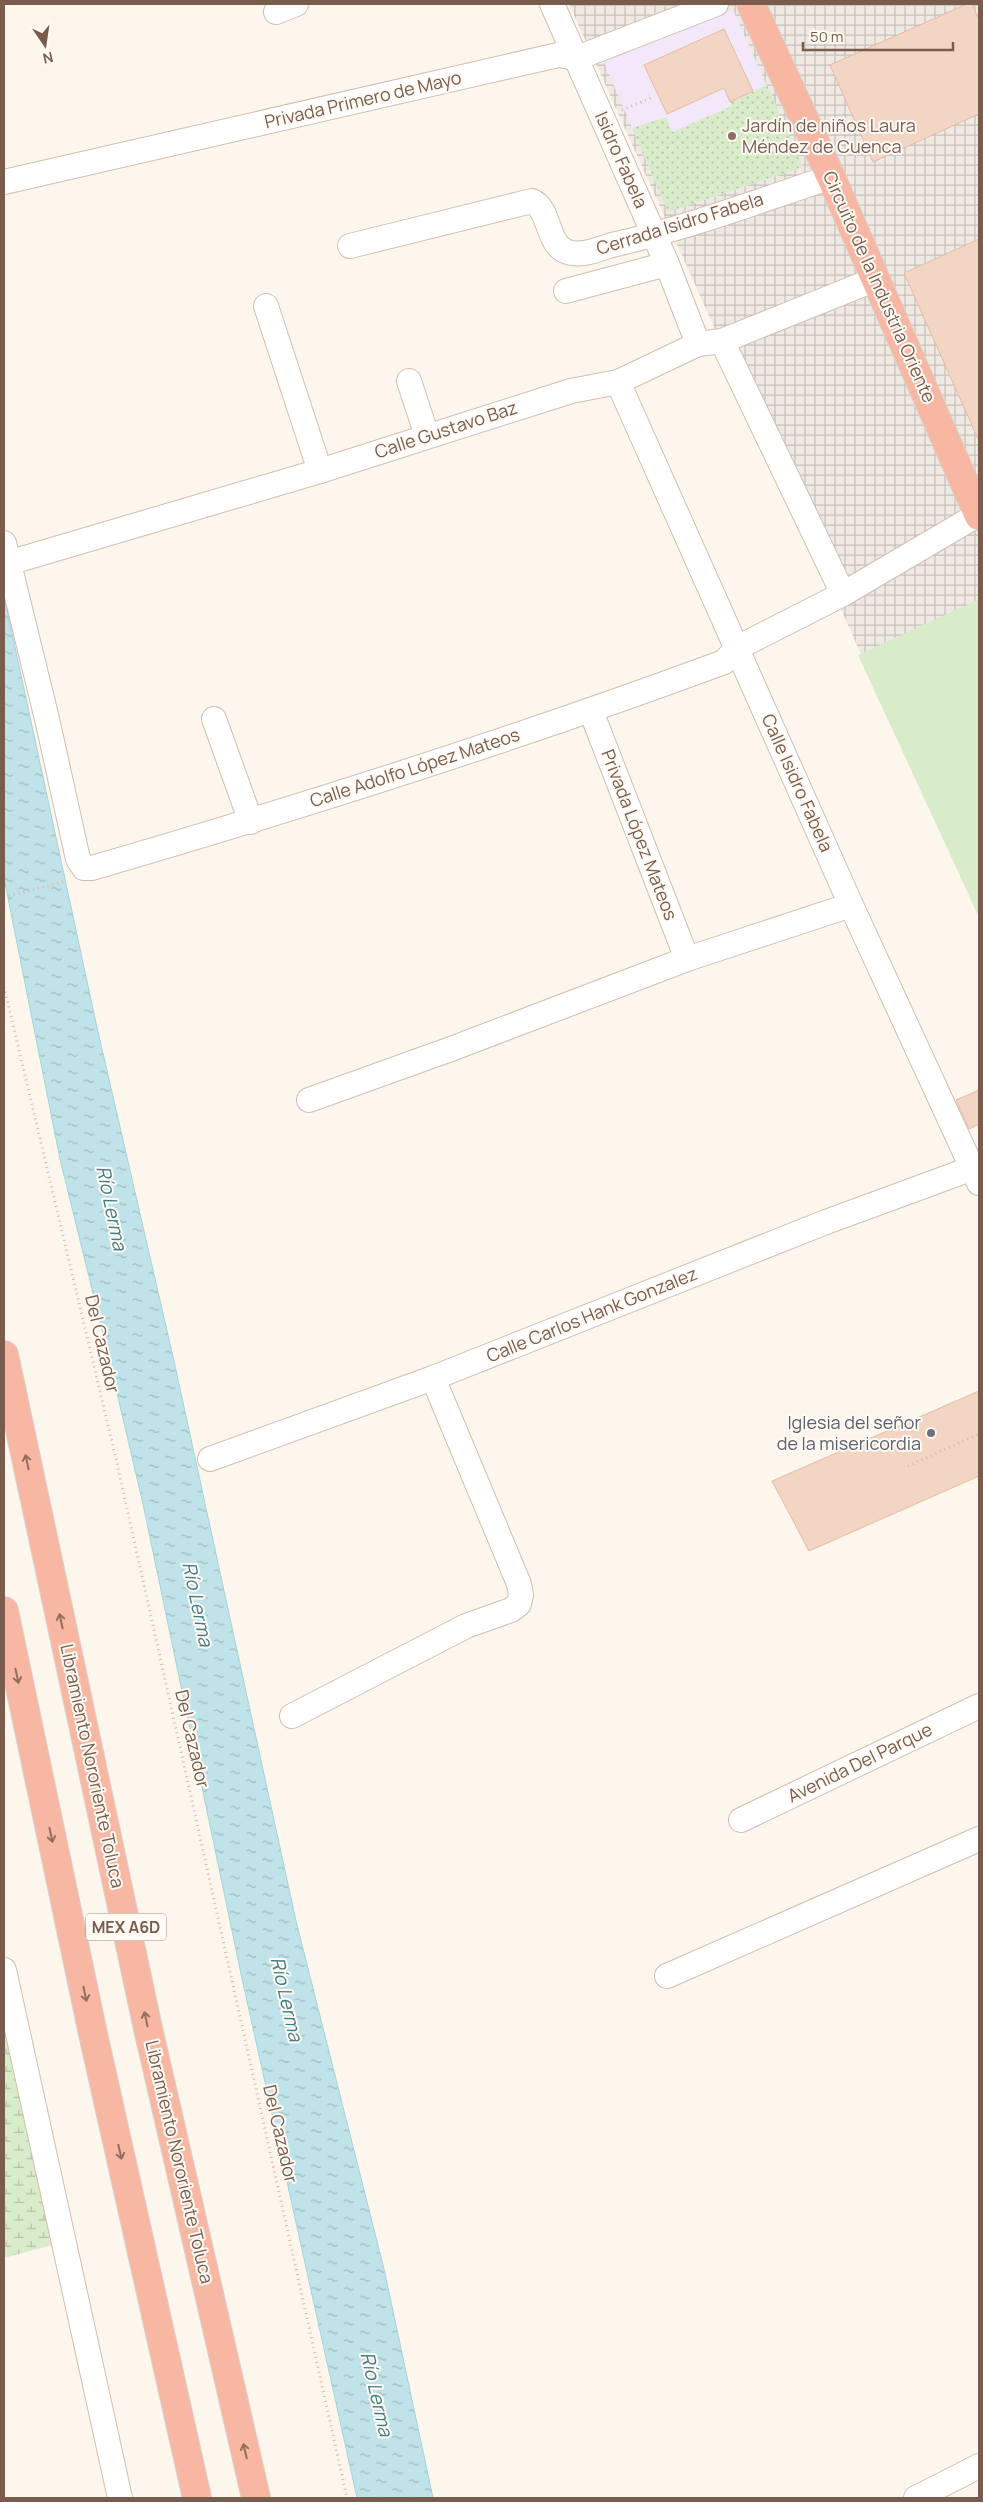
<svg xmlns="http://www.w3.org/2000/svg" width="983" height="2502" font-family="Manrope,sans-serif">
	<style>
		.industrial { fill: url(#industrial-grid) }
		.education { fill: #f3e8fa }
		.grass { fill: #d8ecc9 }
		.wetland { fill: url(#wetland-marsh) }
		.park { fill: url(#park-dots) }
		.water { fill: url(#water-ripples); stroke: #a5d3da }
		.building { fill: #f3d5c3; stroke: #e6bba3 }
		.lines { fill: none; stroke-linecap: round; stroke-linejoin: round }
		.minor-casing { stroke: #d1beb0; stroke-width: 26 }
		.highway-casing { stroke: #dad1cd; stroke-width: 30 }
		.path { stroke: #d9b8a5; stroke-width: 3; stroke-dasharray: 1 4; stroke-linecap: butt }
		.minor { stroke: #fff; stroke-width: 24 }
		.highway { stroke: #f7b7a3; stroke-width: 28 }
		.oneway { stroke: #936e5e }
		.education-dot { fill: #8d6e63; stroke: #fffaf3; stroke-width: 2 }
		.worship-dot { fill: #6b7280; stroke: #fffaf3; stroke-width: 2 }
		.labels { text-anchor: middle; stroke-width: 4; stroke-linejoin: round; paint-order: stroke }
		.shield { fill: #fffaf3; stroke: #a28b7f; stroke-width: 1 }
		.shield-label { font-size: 16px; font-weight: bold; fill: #7a5c4d }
		.street-label { font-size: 18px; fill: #7a5c4d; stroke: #fffaf3 }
		.education-label { font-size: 18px; fill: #785e54; stroke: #fffaf3; text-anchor: start }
		.worship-label { font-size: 18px; fill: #5b616d; stroke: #fffaf3; text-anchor: end }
		.water-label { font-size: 19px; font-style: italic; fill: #437c86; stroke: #fffaf3 }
	</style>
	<defs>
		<pattern id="industrial-grid" width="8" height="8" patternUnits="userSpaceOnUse" patternTransform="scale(1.25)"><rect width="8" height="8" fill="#efe9e4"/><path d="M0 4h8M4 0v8" fill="none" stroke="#c7c0bb"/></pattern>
		<pattern id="wetland-marsh" width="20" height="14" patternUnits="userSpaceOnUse" patternTransform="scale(1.25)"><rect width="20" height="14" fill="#d8ecc9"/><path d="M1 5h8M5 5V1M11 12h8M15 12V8" fill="none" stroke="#b4c2a5"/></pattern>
		<pattern id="park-dots" width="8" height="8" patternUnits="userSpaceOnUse" patternTransform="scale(1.25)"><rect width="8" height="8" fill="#d8ecc9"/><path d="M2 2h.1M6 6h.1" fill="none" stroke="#b4c2a5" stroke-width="1.8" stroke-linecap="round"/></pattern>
		<pattern id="water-ripples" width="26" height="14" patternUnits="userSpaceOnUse" patternTransform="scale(1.25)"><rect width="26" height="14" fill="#bfe3e8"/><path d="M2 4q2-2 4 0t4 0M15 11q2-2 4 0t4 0" fill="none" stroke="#a0bbbe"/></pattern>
	</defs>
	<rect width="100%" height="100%" fill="#fdf6ec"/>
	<path class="industrial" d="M569,4H979V917Z"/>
	<path class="education" d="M733,10L803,167L668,212L604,62Z"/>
	<path class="grass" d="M979,599V917L858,655Z"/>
	<path class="wetland" d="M4,2008L52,2245L4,2258Z"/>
	<path class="park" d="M767,85L803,167L668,212L632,128L666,117L672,132L732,106L730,102Z"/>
	<path class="water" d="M4,596L96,1023L174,1361L296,1921L384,2269L433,2498H357L241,1974L143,1504L106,1346L60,1159L4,878Z"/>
	<g class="building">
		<path d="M967,4H972L979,20V114L873,162L830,65Z"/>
		<path d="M724,29L753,91L730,102L724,88L667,114L644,65Z"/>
		<path d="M979,239V441L904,273Z"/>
		<path d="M979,1090V1124L969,1129L956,1100Z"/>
		<path d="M979,1391V1476L809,1551L772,1481Z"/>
	</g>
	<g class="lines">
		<g class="minor-casing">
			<g id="minor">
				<path d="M552,4L667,264L698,344"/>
				<path d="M276,12L296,4"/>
				<path d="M4,182L558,55L577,58L716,4"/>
				<path d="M350,246L532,201C551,209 546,246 568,252C581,257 599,249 612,245C687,228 759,201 831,177"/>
				<path d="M566,291L667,264"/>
				<path d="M266,306L320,471"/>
				<path d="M722,341L843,594"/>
				<path d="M409,381L427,436"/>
				<path d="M618,382L851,905L979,1183"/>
				<path d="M4,543L47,719L78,859L84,868H92C305,806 516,739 724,662L737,648L843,594L979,514"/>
				<path d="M8,563L320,471L571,391L618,382L698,344L722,341L876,279"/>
				<path d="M591,711L687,959"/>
				<path d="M214,719L251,822"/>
				<path d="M309,1100L451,1049L687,959L851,905"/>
				<path d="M210,1459L433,1378L826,1222L973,1168"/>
				<path d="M292,1716L466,1626L511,1610L519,1604L521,1595L519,1584L433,1378"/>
				<path d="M741,1820L979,1706"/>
				<path d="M4,1970L120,2498"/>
				<path d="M667,1976L979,1839"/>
				<path d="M916,2498L979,2466"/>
			</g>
		</g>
		<g class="highway-casing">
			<g id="highway">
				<path d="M751,4L831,177L979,516"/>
				<path d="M4,1355L147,2024L256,2498"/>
				<path d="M4,1611L93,2034L197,2498"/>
			</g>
		</g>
		<g class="path">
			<path d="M622,110L653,97"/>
			<path d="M4,897L67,881"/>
			<path d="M4,987L116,1459L347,2498"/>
			<path d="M908,1466L979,1434"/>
		</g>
		<use href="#minor" class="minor"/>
		<use href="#highway" class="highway"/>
	</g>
	<defs><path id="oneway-shaft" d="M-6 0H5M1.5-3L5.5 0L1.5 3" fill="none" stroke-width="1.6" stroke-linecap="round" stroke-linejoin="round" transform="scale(1.25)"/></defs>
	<g class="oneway">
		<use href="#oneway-shaft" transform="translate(27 1462) rotate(-102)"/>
		<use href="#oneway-shaft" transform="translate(61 1621) rotate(-102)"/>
		<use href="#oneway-shaft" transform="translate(17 1676) rotate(78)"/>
		<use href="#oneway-shaft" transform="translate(51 1835) rotate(78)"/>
		<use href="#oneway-shaft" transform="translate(85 1994) rotate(78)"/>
		<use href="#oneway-shaft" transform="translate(146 2019) rotate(-102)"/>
		<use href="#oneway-shaft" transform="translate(120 2152) rotate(77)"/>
		<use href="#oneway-shaft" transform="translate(245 2451) rotate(-103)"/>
	</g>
	<circle class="education-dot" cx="732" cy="136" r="5"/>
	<circle class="worship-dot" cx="931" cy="1433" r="5"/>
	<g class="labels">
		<rect class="shield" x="86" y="1913.5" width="80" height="27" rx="4"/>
		<g class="shield-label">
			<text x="126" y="1933">MEX A6D</text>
		</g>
		<g class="street-label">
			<text transform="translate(363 100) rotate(-13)" y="6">Privada Primero de Mayo</text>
			<text transform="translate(621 160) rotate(66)" y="6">Isidro Fabela</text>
			<text transform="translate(680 224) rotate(-17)" y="6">Cerrada Isidro Fabela</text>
			<text transform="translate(879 287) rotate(66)" y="6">Circuito de la Industria Oriente</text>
			<text transform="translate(446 430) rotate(-18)" y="6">Calle Gustavo Baz</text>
			<text transform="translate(415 768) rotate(-18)" y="6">Calle Adolfo López Mateos</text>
			<text transform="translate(797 783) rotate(66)" y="6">Calle Isidro Fabela</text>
			<text transform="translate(639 835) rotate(69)" y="6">Privada López Mateos</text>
			<text transform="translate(592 1315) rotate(-22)" y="6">Calle Carlos Hank Gonzalez</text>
			<text transform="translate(102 1344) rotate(77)" y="6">Del Cazador</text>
			<text transform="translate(192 1739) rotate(77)" y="6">Del Cazador</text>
			<text transform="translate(860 1763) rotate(-26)" y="6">Avenida Del Parque</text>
			<text transform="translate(92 1766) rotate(78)" y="6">Libramiento Nororiente Toluca</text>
			<text transform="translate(280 2134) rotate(77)" y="6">Del Cazador</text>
			<text transform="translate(179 2162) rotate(77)" y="6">Libramiento Nororiente Toluca</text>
		</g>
		<g class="education-label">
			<text x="742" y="132">Jardín de niños Laura<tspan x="742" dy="21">Méndez de Cuenca</tspan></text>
		</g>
		<g class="worship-label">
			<text x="921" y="1429">Iglesia del señor<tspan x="921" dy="21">de la misericordia</tspan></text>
		</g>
		<g class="water-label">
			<text transform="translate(112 1208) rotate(78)" y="7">Río Lerma</text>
			<text transform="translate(198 1604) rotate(78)" y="7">Río Lerma</text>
			<text transform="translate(287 1999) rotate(77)" y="7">Río Lerma</text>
			<text transform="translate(377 2394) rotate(77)" y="7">Río Lerma</text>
		</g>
	</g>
	<rect width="983" height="2502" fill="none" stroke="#7a5c4d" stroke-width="10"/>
	<g transform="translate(45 45) rotate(167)" stroke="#fffaf3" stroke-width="4" paint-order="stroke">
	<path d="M0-4L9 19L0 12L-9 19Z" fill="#7a5c4d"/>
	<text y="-8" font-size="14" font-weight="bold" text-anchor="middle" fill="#7a5c4d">N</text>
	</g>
	<path d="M803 42v8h150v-8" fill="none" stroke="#7a5c4d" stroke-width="2.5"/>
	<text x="810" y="42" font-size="15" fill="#7a5c4d" stroke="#fffaf3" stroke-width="4" paint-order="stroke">50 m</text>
</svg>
